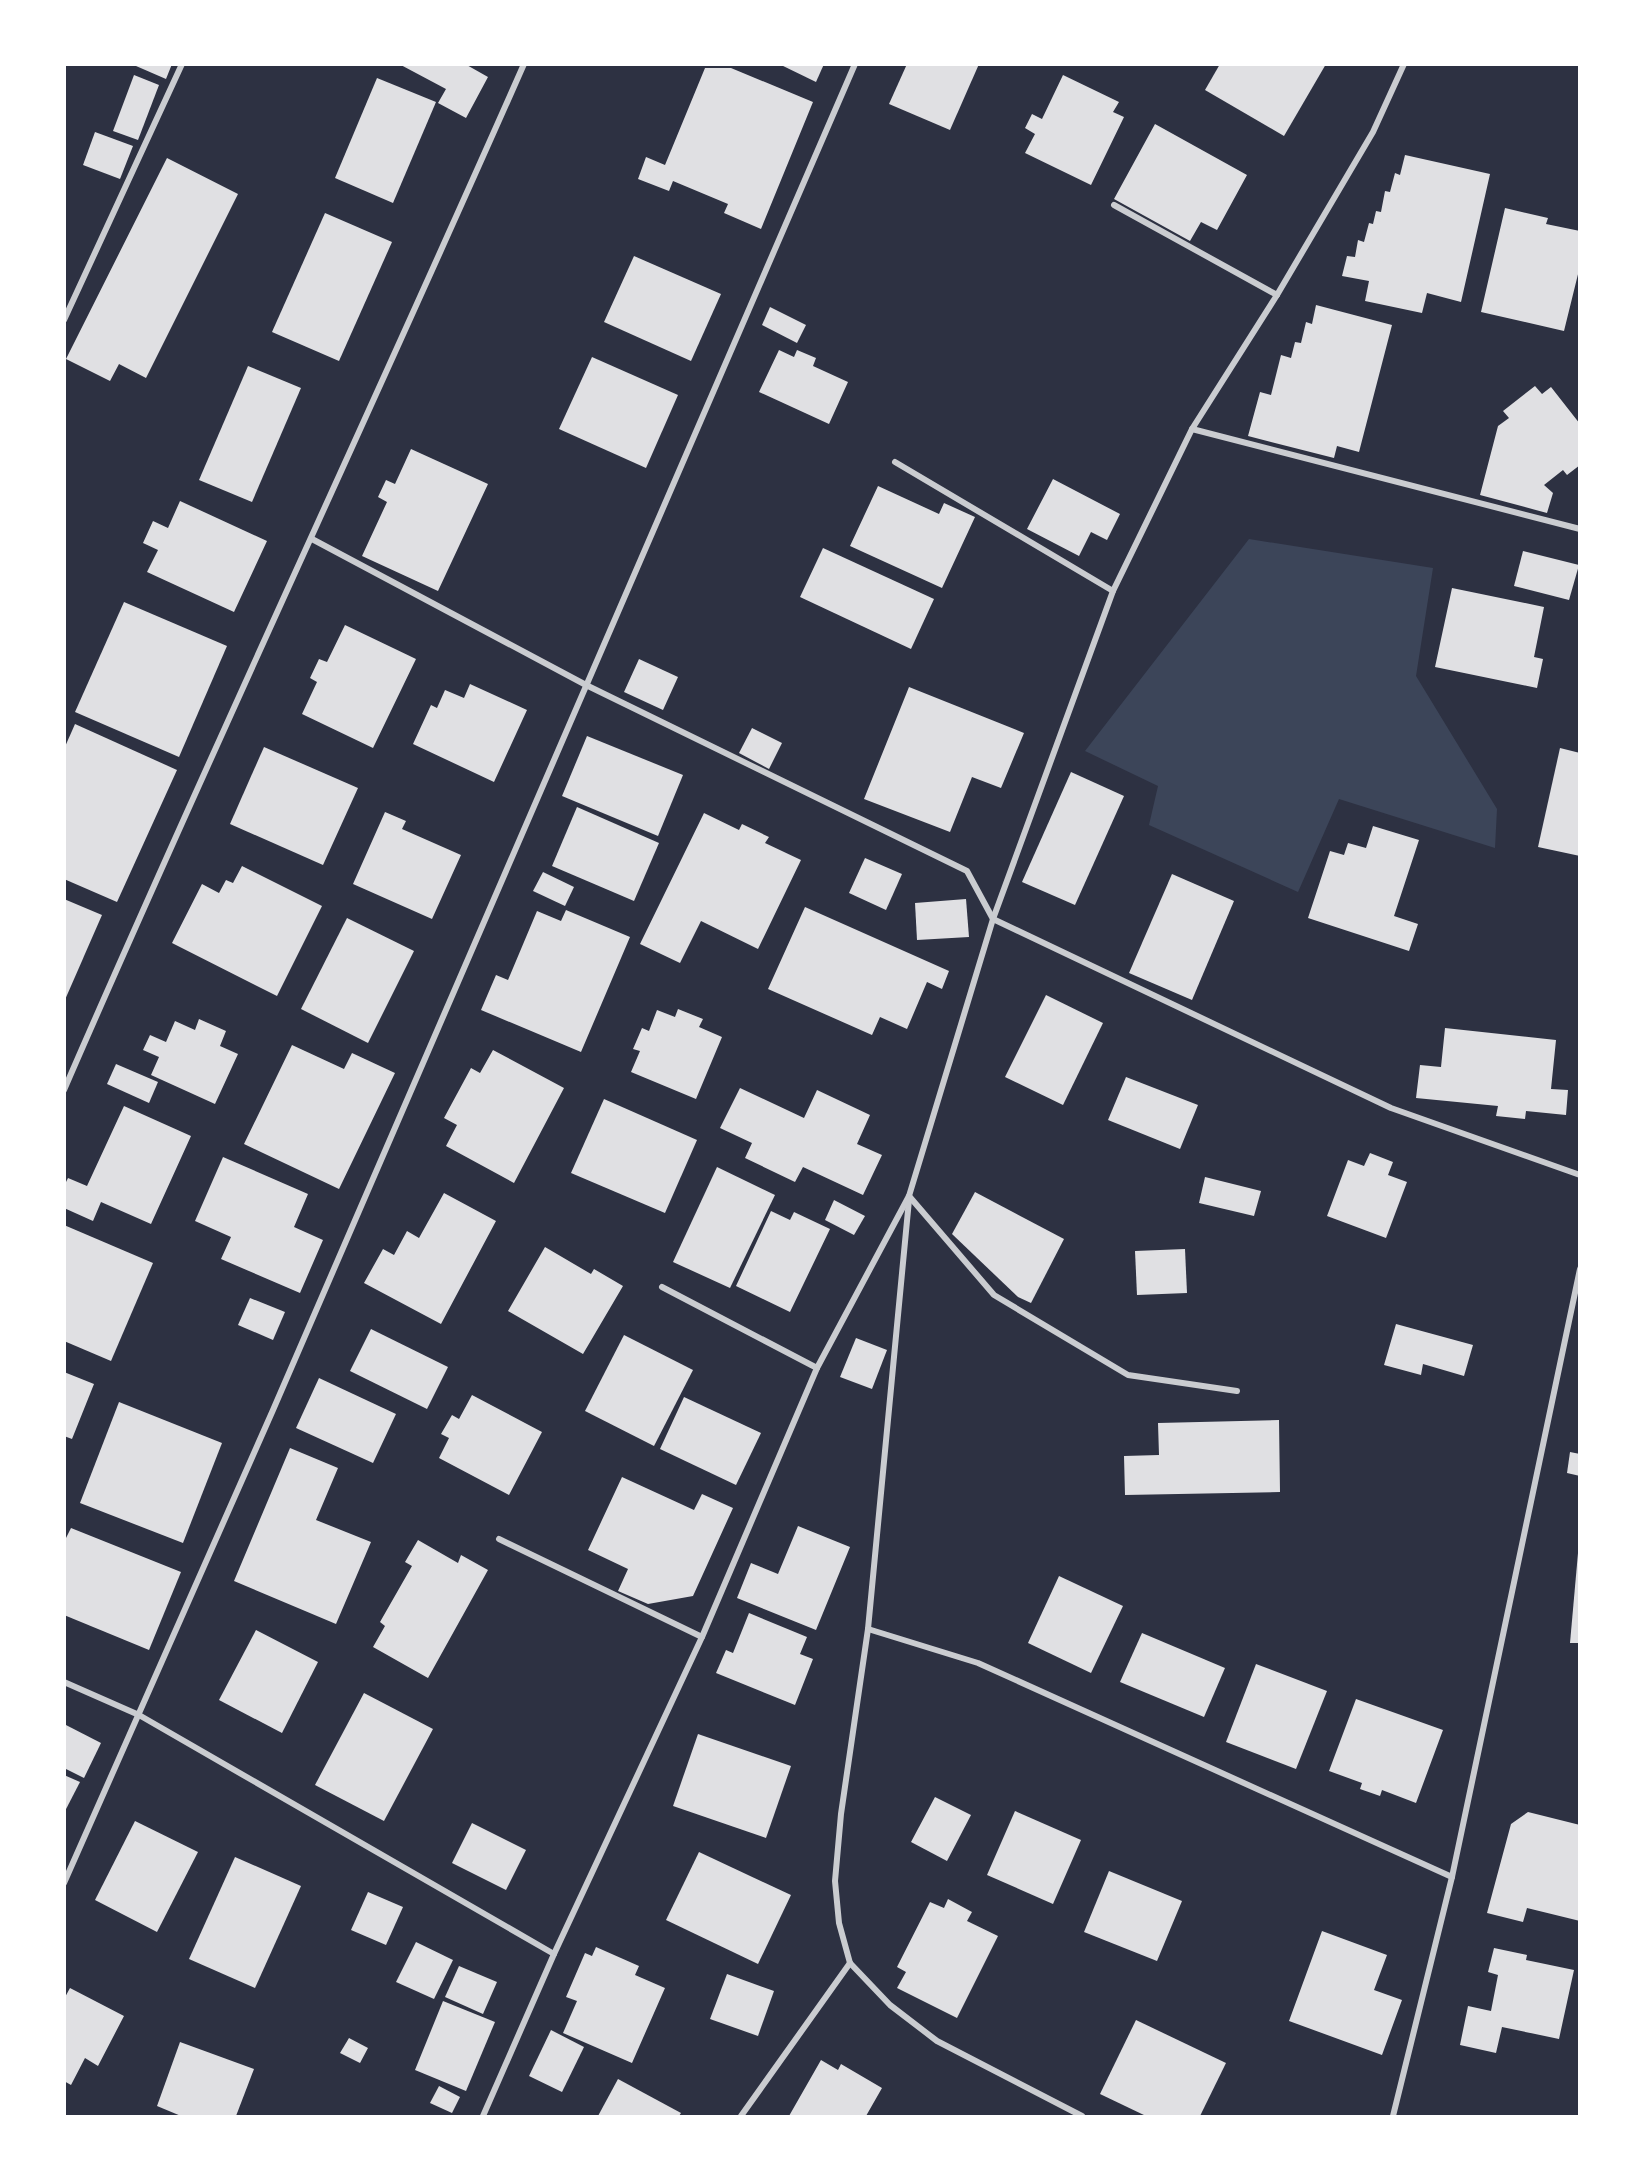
<svg xmlns="http://www.w3.org/2000/svg" width="1644" height="2181" font-family="Merriweather,serif">
	<style>
		.green { fill: #3c4559 }
		.building { fill: #e0e0e3 }
		.lines { fill: none; stroke-linecap: round; stroke-linejoin: round }
		.minor { stroke: #caccd0; stroke-width: 6 }
	</style>
	<rect width="100%" height="100%" fill="#2d3142"/>
	<path class="green" d="M1249,539L1433,568L1416,676L1497,809L1495,848L1339,799L1298,892L1149,825L1158,786L1085,751Z"/>
	<g class="building">
		<path d="M136,64H172L166,79L136,66Z"/>
		<path d="M399,64H465L488,77L466,118L438,103L446,89Z"/>
		<path d="M779,64H824L816,82Z"/>
		<path d="M907,64H979L950,130L889,104Z"/>
		<path d="M1220,64H1326L1284,136L1205,90Z"/>
		<path d="M705,68H731L813,102L761,229L724,213L728,204L673,181L669,191L638,179L646,157L665,165Z"/>
		<path d="M134,75L159,85L138,140L113,131Z"/>
		<path d="M1063,75L1119,102L1113,112L1124,117L1091,185L1025,153L1035,134L1025,128L1032,114L1042,119Z"/>
		<path d="M377,78L436,102L393,203L335,178Z"/>
		<path d="M1155,124L1247,175L1217,230L1201,222L1190,241L1114,199Z"/>
		<path d="M95,132L133,146L120,179L83,165Z"/>
		<path d="M1405,155L1490,174L1461,302L1427,293L1422,313L1365,301L1369,281L1342,276L1347,256L1355,257L1358,240L1364,242L1369,223L1373,224L1376,211L1381,212L1385,191L1390,192L1395,173L1400,175Z"/>
		<path d="M167,158L238,194L146,378L119,364L110,381L66,359Z"/>
		<path d="M1505,208L1548,218L1546,224L1580,231V266L1564,331L1481,312Z"/>
		<path d="M325,213L392,242L339,361L272,332Z"/>
		<path d="M634,256L721,294L691,361L604,322Z"/>
		<path d="M1316,305L1392,325L1359,452L1337,446L1334,458L1248,436L1260,392L1271,395L1281,355L1291,358L1295,342L1301,343L1306,322L1312,324Z"/>
		<path d="M770,307L806,325L797,343L762,325Z"/>
		<path d="M779,350L794,357L797,350L816,358L813,366L848,382L829,424L759,392Z"/>
		<path d="M592,357L678,395L646,468L559,429Z"/>
		<path d="M248,366L301,388L252,502L199,480Z"/>
		<path d="M1535,386L1542,394L1551,387L1580,424V465L1567,475L1563,470L1544,485L1553,493L1547,513L1480,495L1498,426L1509,418L1503,411Z"/>
		<path d="M411,449L488,484L438,591L362,556L387,502L378,497L386,480L395,484Z"/>
		<path d="M1053,479L1120,514L1107,540L1091,532L1079,556L1027,529Z"/>
		<path d="M878,486L939,514L944,503L975,517L942,588L850,546Z"/>
		<path d="M180,501L267,541L234,612L147,572L158,550L143,543L153,521L168,528Z"/>
		<path d="M823,548L934,599L911,649L800,597Z"/>
		<path d="M1523,551L1579,565L1569,600L1514,586Z"/>
		<path d="M1452,588L1544,607L1534,657L1543,659L1537,688L1435,667Z"/>
		<path d="M124,602L227,646L179,757L75,712Z"/>
		<path d="M345,625L416,659L373,748L302,714L317,682L310,678L319,659L327,662Z"/>
		<path d="M639,659L678,677L663,710L624,692Z"/>
		<path d="M470,684L527,710L494,782L413,744L431,705L437,708L445,690L464,698Z"/>
		<path d="M909,687L1024,733L1001,788L972,777L950,832L864,799Z"/>
		<path d="M75,724L177,770L117,902L64,879V749Z"/>
		<path d="M752,728L782,743L769,769L739,753Z"/>
		<path d="M587,736L683,775L658,836L562,796Z"/>
		<path d="M264,747L358,788L323,865L230,824Z"/>
		<path d="M1560,748L1580,753V856L1538,847Z"/>
		<path d="M1071,772L1124,796L1075,905L1022,882Z"/>
		<path d="M577,807L659,843L634,901L552,866Z"/>
		<path d="M385,812L406,821L402,829L461,855L432,919L353,884Z"/>
		<path d="M704,813L739,830L742,824L769,837L765,843L801,860L758,949L701,921L680,963L640,944Z"/>
		<path d="M1373,826L1419,840L1394,916L1418,924L1409,951L1308,918L1330,851L1344,855L1348,843L1366,848Z"/>
		<path d="M865,858L902,874L886,910L849,893Z"/>
		<path d="M242,866L322,906L277,996L172,943L202,884L219,893L226,880L233,883Z"/>
		<path d="M543,872L574,887L565,906L533,891Z"/>
		<path d="M1172,874L1234,901L1192,1000L1129,973Z"/>
		<path d="M64,899L102,915L64,1002Z"/>
		<path d="M966,899L969,937L917,940L915,903Z"/>
		<path d="M805,907L949,971L942,989L927,982L907,1029L880,1017L872,1035L768,989Z"/>
		<path d="M566,910L630,937L581,1052L481,1010L496,975L508,980L537,911L561,921Z"/>
		<path d="M347,918L414,951L368,1043L301,1009Z"/>
		<path d="M1046,995L1103,1023L1063,1105L1005,1077Z"/>
		<path d="M678,1009L703,1019L699,1027L722,1037L696,1099L631,1072L640,1051L633,1049L642,1028L649,1031L657,1010L675,1017Z"/>
		<path d="M199,1019L226,1031L220,1046L238,1054L215,1104L151,1075L159,1057L143,1050L150,1035L166,1042L175,1021L195,1030Z"/>
		<path d="M1445,1028L1556,1040L1551,1089L1568,1090L1566,1115L1526,1111L1525,1119L1496,1116L1498,1106L1416,1098L1420,1065L1441,1067Z"/>
		<path d="M292,1045L344,1069L352,1053L395,1073L339,1189L244,1144Z"/>
		<path d="M493,1050L564,1088L514,1183L446,1146L457,1125L444,1118L471,1068L480,1073Z"/>
		<path d="M116,1064L158,1082L149,1103L107,1084Z"/>
		<path d="M1126,1077L1198,1105L1180,1149L1108,1120Z"/>
		<path d="M740,1088L804,1118L817,1090L870,1115L857,1144L882,1155L863,1195L803,1167L795,1182L745,1158L752,1143L720,1128Z"/>
		<path d="M604,1099L697,1140L665,1213L571,1173Z"/>
		<path d="M124,1106L191,1136L151,1224L101,1202L93,1221L64,1208V1186L68,1178L87,1186Z"/>
		<path d="M1370,1153L1393,1162L1388,1175L1407,1182L1386,1238L1327,1216L1348,1160L1364,1166Z"/>
		<path d="M223,1157L308,1194L294,1227L323,1240L300,1293L221,1259L231,1237L195,1221Z"/>
		<path d="M717,1167L775,1195L730,1288L673,1262Z"/>
		<path d="M1205,1177L1261,1191L1254,1216L1199,1203Z"/>
		<path d="M975,1192L1064,1239L1031,1303L1018,1297L952,1234Z"/>
		<path d="M444,1193L496,1221L441,1324L364,1283L383,1249L394,1255L407,1231L419,1238Z"/>
		<path d="M834,1200L865,1216L854,1235L825,1220Z"/>
		<path d="M771,1211L790,1220L794,1212L830,1229L790,1312L736,1286Z"/>
		<path d="M64,1225L153,1263L111,1361L64,1341Z"/>
		<path d="M545,1247L591,1274L594,1269L623,1286L583,1354L508,1311Z"/>
		<path d="M1185,1249L1187,1293L1137,1295L1135,1251Z"/>
		<path d="M250,1298L285,1312L273,1340L238,1325Z"/>
		<path d="M1396,1324L1473,1345L1464,1376L1423,1364L1421,1375L1384,1365Z"/>
		<path d="M371,1329L448,1367L427,1409L350,1371Z"/>
		<path d="M624,1335L693,1370L654,1446L585,1411Z"/>
		<path d="M856,1338L887,1350L872,1389L840,1377Z"/>
		<path d="M64,1372L94,1384L72,1439L64,1436Z"/>
		<path d="M319,1378L396,1414L373,1463L296,1428Z"/>
		<path d="M472,1395L542,1432L509,1495L439,1458L449,1438L441,1434L452,1415L459,1419Z"/>
		<path d="M684,1397L761,1433L736,1485L660,1449Z"/>
		<path d="M119,1402L222,1443L183,1543L80,1503Z"/>
		<path d="M1279,1420L1280,1492L1125,1495L1124,1456L1159,1455L1158,1423Z"/>
		<path d="M290,1448L338,1468L316,1520L371,1542L336,1624L234,1581Z"/>
		<path d="M1570,1452L1580,1454V1476L1567,1473Z"/>
		<path d="M622,1477L694,1510L702,1494L733,1508L693,1596L648,1604L618,1591L628,1569L588,1550Z"/>
		<path d="M798,1526L850,1547L816,1630L737,1598L751,1563L778,1574Z"/>
		<path d="M71,1528L181,1572L149,1650L64,1615V1542Z"/>
		<path d="M418,1540L458,1563L461,1555L488,1570L428,1678L373,1647L385,1626L380,1622L412,1566L405,1562Z"/>
		<path d="M1578,1553H1580V1643H1570Z"/>
		<path d="M1059,1576L1123,1606L1091,1673L1028,1643Z"/>
		<path d="M749,1613L807,1637L800,1654L813,1659L795,1705L716,1673L726,1650L733,1653Z"/>
		<path d="M256,1630L318,1662L282,1733L219,1700Z"/>
		<path d="M1142,1633L1225,1668L1204,1717L1120,1682Z"/>
		<path d="M1256,1664L1327,1691L1296,1769L1226,1742Z"/>
		<path d="M364,1693L433,1729L384,1821L315,1785Z"/>
		<path d="M1356,1699L1443,1730L1416,1803L1382,1790L1380,1796L1360,1789L1362,1783L1329,1771Z"/>
		<path d="M64,1724L101,1743L84,1778L64,1768Z"/>
		<path d="M698,1734L791,1766L766,1838L673,1806Z"/>
		<path d="M64,1775L80,1782L64,1813Z"/>
		<path d="M935,1797L971,1815L947,1861L911,1842Z"/>
		<path d="M1015,1811L1081,1840L1053,1904L987,1875Z"/>
		<path d="M1528,1812L1580,1825V1921L1527,1908L1523,1922L1487,1913L1511,1824Z"/>
		<path d="M135,1821L198,1852L157,1932L95,1900Z"/>
		<path d="M472,1823L526,1850L506,1890L452,1863Z"/>
		<path d="M699,1852L791,1895L758,1964L666,1920Z"/>
		<path d="M235,1857L301,1886L255,1988L189,1959Z"/>
		<path d="M1109,1871L1182,1901L1157,1961L1084,1932Z"/>
		<path d="M368,1892L403,1907L386,1945L351,1930Z"/>
		<path d="M948,1899L972,1912L967,1921L998,1936L957,2018L897,1988L906,1972L897,1967L930,1902L944,1908Z"/>
		<path d="M1322,1931L1387,1955L1374,1990L1402,2000L1382,2055L1289,2021Z"/>
		<path d="M416,1942L453,1960L434,1999L396,1982Z"/>
		<path d="M596,1947L639,1966L635,1975L665,1988L632,2063L563,2033L577,2001L566,1997L585,1953L592,1956Z"/>
		<path d="M1494,1948L1527,1955L1526,1960L1574,1970L1559,2039L1502,2027L1496,2053L1460,2045L1468,2006L1491,2011L1498,1975L1488,1972Z"/>
		<path d="M459,1966L497,1982L483,2014L445,1997Z"/>
		<path d="M727,1974L774,1991L758,2036L710,2019Z"/>
		<path d="M70,1988L124,2016L98,2066L85,2058L71,2085L64,2081V1999Z"/>
		<path d="M443,2001L495,2022L466,2091L415,2070Z"/>
		<path d="M1136,2020L1226,2063L1200,2116H1146L1100,2094Z"/>
		<path d="M551,2030L584,2047L562,2092L529,2076Z"/>
		<path d="M349,2038L368,2048L360,2063L340,2053Z"/>
		<path d="M180,2042L254,2069L236,2116H181L157,2106Z"/>
		<path d="M821,2060L838,2070L841,2064L882,2088L866,2116H789Z"/>
		<path d="M618,2079L681,2113L679,2116H598Z"/>
		<path d="M439,2086L460,2097L452,2113L430,2103Z"/>
	</g>
	<g class="lines">
		<g class="minor">
			<path d="M1114,205L1277,295"/>
			<path d="M64,320L182,64"/>
			<path d="M1192,429L1580,529"/>
			<path d="M895,462L1113,591"/>
			<path d="M312,539L586,685L967,871L993,919L1391,1108L1580,1175"/>
			<path d="M64,1090C213,746 373,407 524,64"/>
			<path d="M909,1196L994,1295L1128,1375L1237,1391"/>
			<path d="M909,1200L868,1629L841,1814L835,1881L839,1923L850,1963L890,2005L937,2041L1082,2116"/>
			<path d="M662,1287L817,1368"/>
			<path d="M499,1539L702,1637"/>
			<path d="M868,1629L978,1663L1452,1877"/>
			<path d="M64,1682L139,1715L554,1954"/>
			<path d="M64,1883L273,1410L855,64"/>
			<path d="M483,2116L554,1954L702,1637L817,1368L909,1196L993,919L1113,591L1192,429L1277,295L1373,132L1404,64"/>
			<path d="M741,2116L850,1963"/>
			<path d="M1393,2116L1452,1877L1580,1269"/>
		</g>
	</g>
	<rect width="1644" height="2181" fill="none" stroke="#ffffff" stroke-width="132"/>
</svg>
